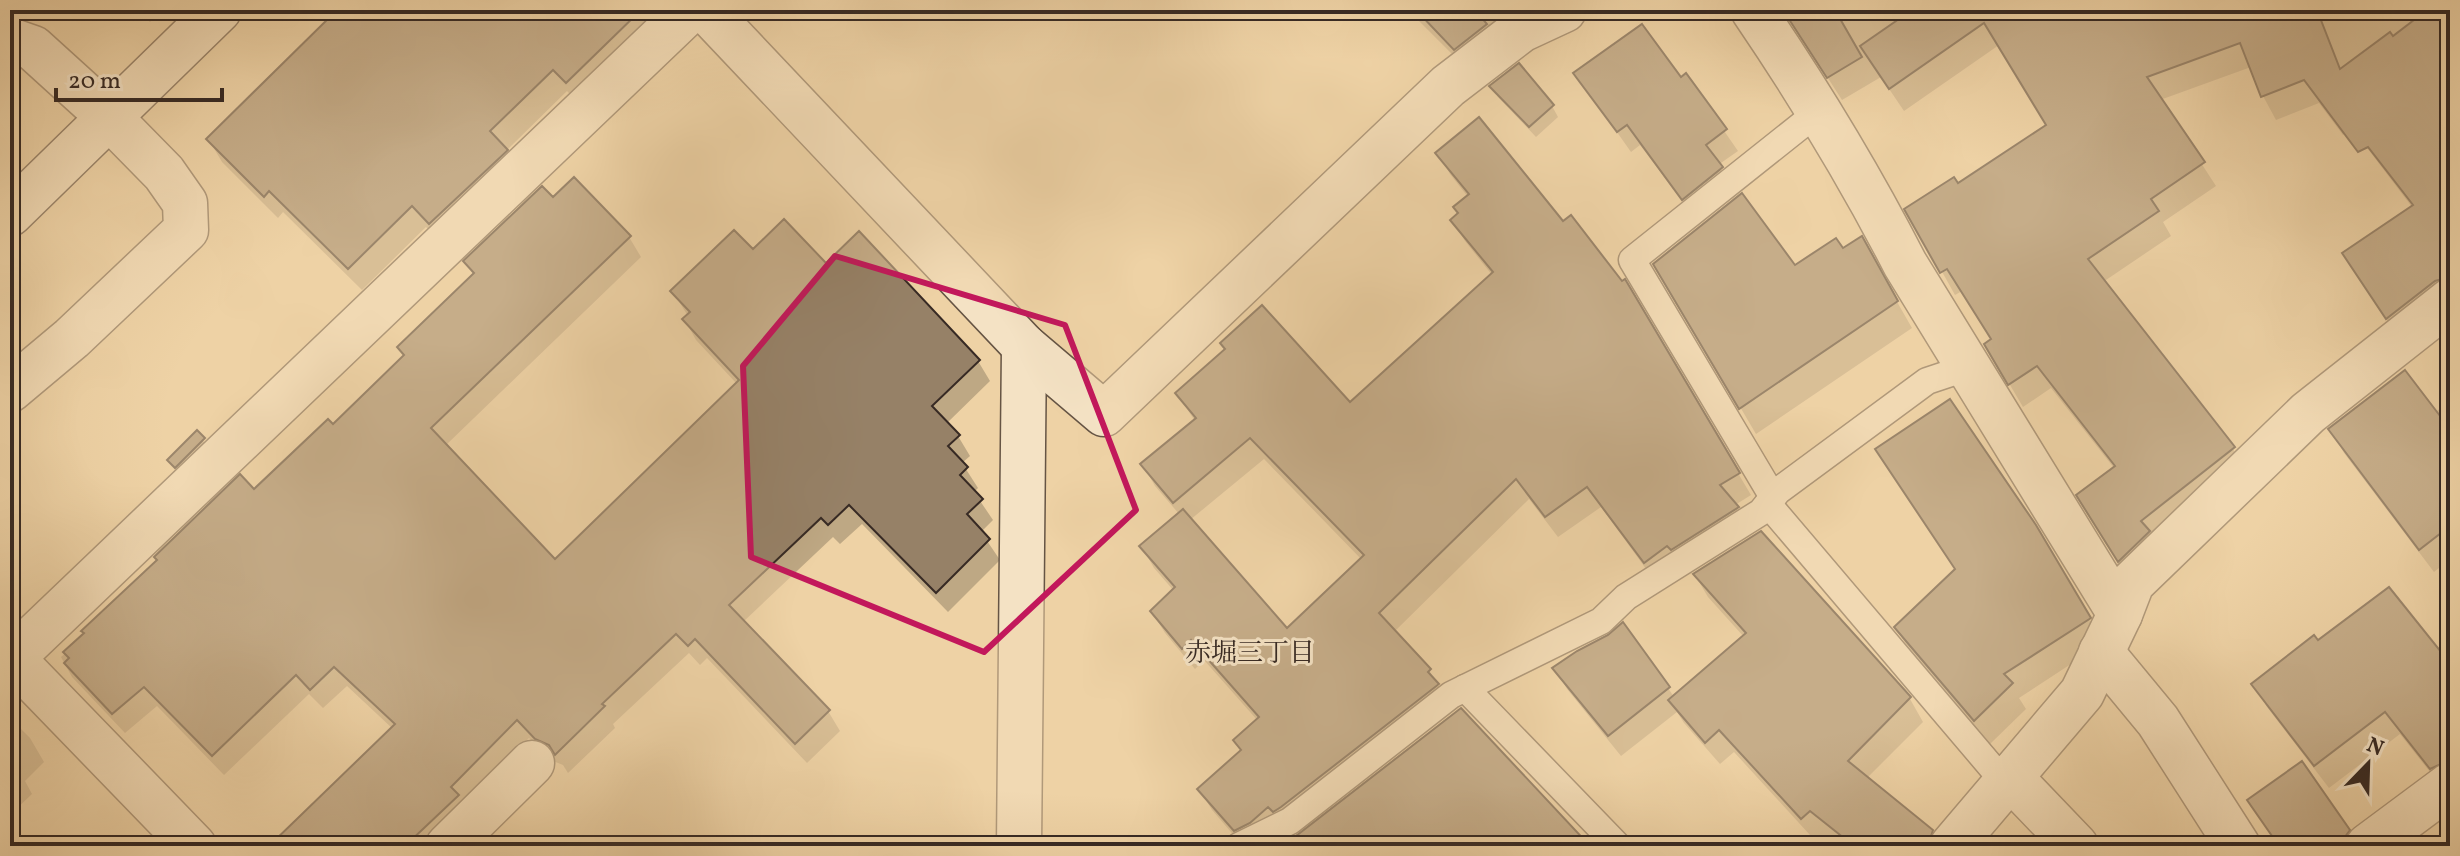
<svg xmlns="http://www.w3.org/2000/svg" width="2460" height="856" font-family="Vollkorn,'Noto Serif JP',serif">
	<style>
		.shadow { fill: #0003; fill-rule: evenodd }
		.building { fill: #968167; stroke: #372a24; stroke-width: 2 }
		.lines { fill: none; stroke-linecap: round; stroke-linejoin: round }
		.lane-casing { stroke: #655444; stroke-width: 29 }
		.street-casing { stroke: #655444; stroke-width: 47 }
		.secondary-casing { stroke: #372a24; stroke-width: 47 }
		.lane { stroke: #f4e2c4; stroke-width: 26 }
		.street { stroke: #f4e2c4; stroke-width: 44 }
		.secondary { stroke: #f4e2c4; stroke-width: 44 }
		.marked { fill: none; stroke: #c2185b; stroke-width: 6; stroke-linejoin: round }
		.labels { text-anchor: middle; stroke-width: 6; stroke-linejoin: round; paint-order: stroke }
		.neighbourhood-label { font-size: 26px; fill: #372a24; stroke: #f4e2c4 }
	</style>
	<rect width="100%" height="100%" fill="#eed2a5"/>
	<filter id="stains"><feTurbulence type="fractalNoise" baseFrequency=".0025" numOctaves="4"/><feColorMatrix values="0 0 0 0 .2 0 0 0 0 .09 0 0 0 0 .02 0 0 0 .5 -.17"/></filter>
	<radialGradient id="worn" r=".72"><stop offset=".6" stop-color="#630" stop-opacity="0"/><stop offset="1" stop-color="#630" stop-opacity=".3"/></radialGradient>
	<g class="shadow">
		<path d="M137,10H162L150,22Z"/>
		<path d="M340,10H642L654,32L580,104L567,91L506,151L519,173L443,246L426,227L362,290L283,212L278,218L222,162L209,140Z"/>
		<path d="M1408,10H1508L1519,30L1467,69Z"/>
		<path d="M1793,10H2450V304L2401,341L2358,277L2345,254L2412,207L2352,128L2343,135L2319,103L2276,120L2263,96L2251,67L2160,100L2216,186L2163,222L2171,236L2103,282L2233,449L2247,472L2132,584L2092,519L2114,468L2051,388L2023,407L2000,368L1993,340L1962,291L1955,295L1907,209L1957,186L2048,126L1999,45L1904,111L1881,77L1842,100L1801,36Z"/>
		<path d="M1576,74L1681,80L1686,76L1738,151L1718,165L1733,189L1696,219L1640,145L1631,152Z"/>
		<path d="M1492,87L1552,106L1558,117L1536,137L1498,97Z"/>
		<path d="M1438,153L1563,224L1622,284L1624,282L1751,495L1735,505L1750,529L1657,584L1601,507L1558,537L1529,499L1394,632L1429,670L1450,706L1243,846L1212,810L1199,789L1242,752L1236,741L1258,721L1204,660L1195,669L1165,633L1152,612L1174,591L1154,568L1142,547L1180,515L1155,486L1143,465L1195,421L1177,394L1350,404L1492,275L1465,241L1452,220L1460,215L1468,197L1450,174ZM1264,459L1362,560L1287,631L1190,520Z"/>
		<path d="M552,200L629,237L641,257L445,446L555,562L737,384L696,340L685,320L688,316L673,292L753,252L826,266L978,361L990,381L946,424L958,436L970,456L962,463L978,488L974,492L993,520L981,532L1000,560L948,612L862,524L840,544L833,537L743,622L828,711L840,731L807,763L707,658L700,665L689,653L613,724L615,728L568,773L563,765L548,759L529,738L463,806L437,846H271L393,729L347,686L323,708L309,694L224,775L157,706L125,733L72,677L61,657L332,426L405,358L399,348L474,276L466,262Z"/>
		<path d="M1861,239L1912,328L1756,434L1656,264L1795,268L1842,251Z"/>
		<path d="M2450,402V559L2434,572L2344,453L2331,430L2435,412Z"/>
		<path d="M197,433L210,450L182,477L170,460Z"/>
		<path d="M2034,526L2103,643L2019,698L2026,709L1989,745L1910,652L1896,627L1956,570Z"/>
		<path d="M1761,533L1910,699L1923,722L1867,778L1929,829L1939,846H1820L1734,752L1720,764L1684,723L1677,712L1621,756L1567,689L1555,668L1668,688L1674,697L1744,637L1708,597L1695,575Z"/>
		<path d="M2317,642L2450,666V788L2445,791L2400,734L2329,788L2267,707L2254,684Z"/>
		<path d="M10,718L30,738L44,762L25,781L32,794L10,815Z"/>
		<path d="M2249,801L2345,826L2356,846H2278Z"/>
		<path d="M1301,835L1588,846H1279Z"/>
		<path d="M2450,838V846H2439Z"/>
	</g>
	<g class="building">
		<path d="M337,10H641L566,83L553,70L490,131L508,150L429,224L412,206L348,269L269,191L264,197L206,139Z"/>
		<path d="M1416,10H1475L1487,24L1454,50Z"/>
		<path d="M1783,10H1835L1862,57L1827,78Z"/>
		<path d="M1912,10H2317L2340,69L2390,32L2393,36L2427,10H2450V277L2435,281L2386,319L2342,253L2413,205L2368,147L2358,152L2304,80L2261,97L2240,43L2147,77L2205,162L2151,199L2159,211L2088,259L2235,447L2141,521L2150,531L2118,562L2076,495L2115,466L2037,366L2008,385L1984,344L1991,339L1947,269L1940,273L1904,209L1954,177L1958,183L2046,125L1984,23L1889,89L1860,46Z"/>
		<path d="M1642,24L1681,77L1686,73L1727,129L1706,145L1723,167L1682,200L1627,125L1617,132L1573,73Z"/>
		<path d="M1519,63L1554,105L1529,127L1489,86Z"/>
		<path d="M1479,117L1563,221L1571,215L1622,281L1625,279L1740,473L1720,485L1739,507L1671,550L1667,546L1644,563L1587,487L1545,517L1516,479L1379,613L1431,669L1428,672L1439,684L1281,807L1273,812L1268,807L1250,823L1234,831L1197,789L1241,750L1233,740L1259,717L1191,640L1182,649L1150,611L1175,587L1139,546L1183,509L1287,628L1364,555L1250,438L1173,503L1140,464L1196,418L1175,393L1225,349L1220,343L1262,305L1350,402L1493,272L1450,220L1458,213L1453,207L1469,194L1435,153Z"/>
		<path d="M574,177L631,236L431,428L555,559L739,380L682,319L690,312L670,291L734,230L753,249L784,219L826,263L859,231L980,360L932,406L960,435L948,446L968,467L960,475L983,499L967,514L990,539L936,593L849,505L828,525L821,518L729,605L830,710L795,744L695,639L688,646L676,634L602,704L605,706L555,755L549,745L535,739L517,720L451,787L459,795L405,846H269L395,724L334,667L310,690L296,675L212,756L144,687L112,714L64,663L69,658L63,652L84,633L81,631L157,560L154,557L240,474L254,489L328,419L333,424L404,355L397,347L474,273L463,261L542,186L553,197Z"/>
		<path d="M1742,193L1795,265L1836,238L1843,248L1862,236L1898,301L1739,409L1653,264Z"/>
		<path d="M2405,370L2450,429V526L2419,550L2328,429Z"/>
		<path d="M1950,399L2036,525L2091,618L2004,674L2013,683L1974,721L1894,627L1955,569L1875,449Z"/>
		<path d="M197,430L205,438L175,468L167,460Z"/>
		<path d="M1761,531L1911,697L1848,761L1933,830L1928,846H1854L1810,811L1801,819L1719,730L1705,743L1668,700L1746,633L1693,574Z"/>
		<path d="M2389,587L2450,663V760L2430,769L2385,712L2314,766L2251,684L2314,635L2318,640Z"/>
		<path d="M1623,622L1670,687L1608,736L1552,668L1577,651L1608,635Z"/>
		<path d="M1461,708L1590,846H1305L1296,836Z"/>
		<path d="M2302,761L2350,830L2345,837L2343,846H2279L2247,800Z"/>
	</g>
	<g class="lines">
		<g class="lane-casing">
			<g id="lane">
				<path d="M1773,497L1632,260L1818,112"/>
				<path d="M1768,504L2005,783"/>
				<path d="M1465,688L1618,846"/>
				<path d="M1239,846L1290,821L1451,695L1601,621L1626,597L1761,512L1778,491L1927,381L1969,367"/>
			</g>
		</g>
		<g class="street-casing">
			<g id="street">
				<path d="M706,10L1024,346L1104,414L1448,86L1521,30L1564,10"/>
				<path d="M1753,10C1808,91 1860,176 1905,264L2120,614"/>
				<path d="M10,40L33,48L109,117L164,173L185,203L186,230L72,338L10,390"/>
				<path d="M2101,652L2158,721L2238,846"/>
				<path d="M10,656L194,846"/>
				<path d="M12,658L690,10"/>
				<path d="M2009,776L2076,846"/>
				<path d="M448,846L532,763"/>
				<path d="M1019,846L1024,346"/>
				<path d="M1952,846L2082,693L2120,614L2132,583L2308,413L2450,301"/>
				<path d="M2368,846L2450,785"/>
			</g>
		</g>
		<g class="secondary-casing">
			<path id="secondary" d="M10,214L219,10"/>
		</g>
		<use href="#lane" class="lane"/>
		<use href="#street" class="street"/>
		<use href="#secondary" class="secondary"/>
	</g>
	<path d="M0 0H2460V856H0ZM835,256L1065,325L1136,510L984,652L751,557L743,366Z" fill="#eed2a5" fill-opacity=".55" fill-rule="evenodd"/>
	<path class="marked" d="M835,256L1065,325L1136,510L984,652L751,557L743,366Z"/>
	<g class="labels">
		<g class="neighbourhood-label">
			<text x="1250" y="661">赤堀三丁目</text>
		</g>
	</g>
	<rect width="2460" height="856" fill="none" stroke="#eed2a5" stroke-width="40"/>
	<rect x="12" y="12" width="2436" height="832" fill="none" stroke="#372a24" stroke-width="4"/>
	<rect x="20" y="20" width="2420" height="816" fill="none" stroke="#372a24" stroke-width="2"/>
	<g transform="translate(2368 764) rotate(23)" stroke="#f4e2c4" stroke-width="6" paint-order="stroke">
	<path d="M0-6L14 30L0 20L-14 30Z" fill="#372a24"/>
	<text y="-12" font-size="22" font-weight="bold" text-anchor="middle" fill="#372a24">N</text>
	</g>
	<path d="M56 88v12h166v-12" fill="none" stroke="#372a24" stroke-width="4"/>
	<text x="68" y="88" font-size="24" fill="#372a24" stroke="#f4e2c4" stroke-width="6" paint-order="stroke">20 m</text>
	<rect width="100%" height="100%" filter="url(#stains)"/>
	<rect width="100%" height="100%" fill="url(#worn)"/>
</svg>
